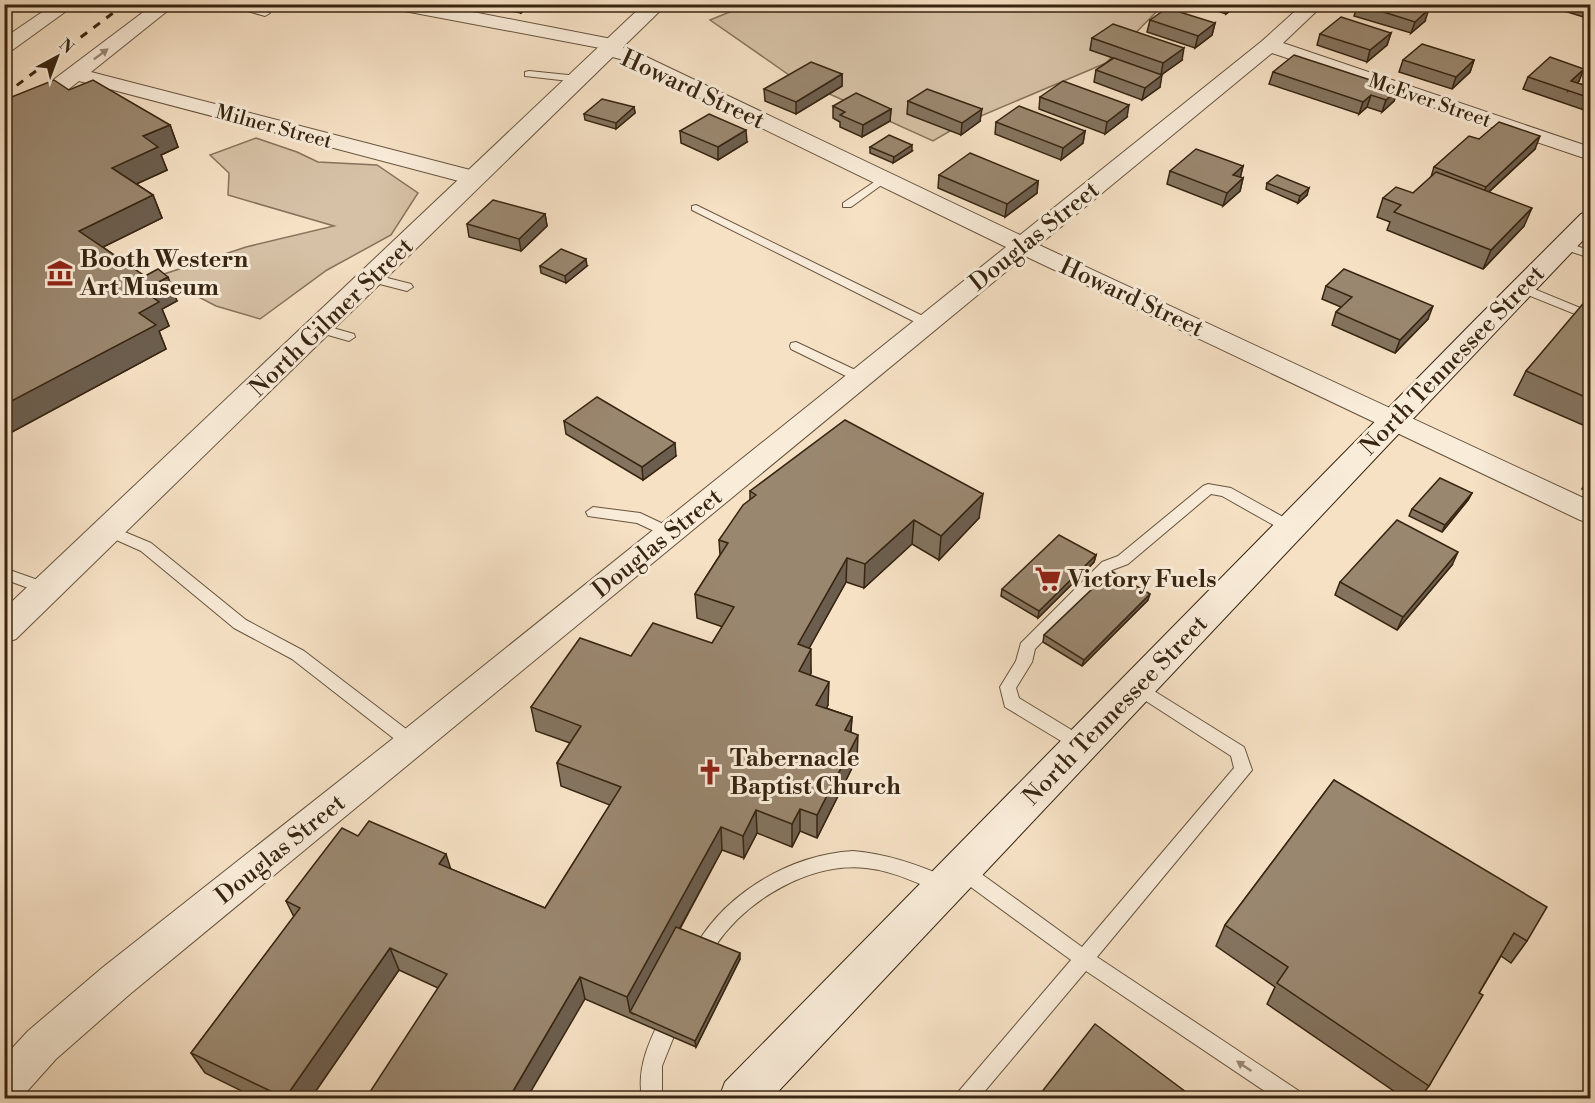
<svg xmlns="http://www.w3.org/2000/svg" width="1595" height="1103" font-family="'Libre Bodoni',serif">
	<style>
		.green { fill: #d6c1a6; stroke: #86735c; stroke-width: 1.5 }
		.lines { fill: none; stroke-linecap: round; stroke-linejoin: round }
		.service-casing { stroke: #67543e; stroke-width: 2 }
		.minor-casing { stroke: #67543e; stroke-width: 2 }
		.tertiary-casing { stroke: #67543e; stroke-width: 2 }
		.secondary-casing { stroke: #372511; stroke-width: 2 }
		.service { fill: #f9ecd9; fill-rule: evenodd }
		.minor { fill: #f9ecd9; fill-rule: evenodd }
		.tertiary { fill: #f9ecd9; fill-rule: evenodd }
		.secondary { fill: #f9ecd9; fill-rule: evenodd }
		.rail { stroke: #372511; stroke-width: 3; stroke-dasharray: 8 8; stroke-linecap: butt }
		.wall { fill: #84745f; stroke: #372511; stroke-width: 1.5 }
		.shaded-wall { fill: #6c5e4e; stroke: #372511; stroke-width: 1.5 }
		.building { fill: #9a876f; stroke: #372511; stroke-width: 1.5 }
		.oneway { fill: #988875 }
		.labels { text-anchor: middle; stroke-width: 6; stroke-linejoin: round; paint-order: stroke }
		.far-street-label { font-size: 20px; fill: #372511; stroke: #f9ecd9 }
		.street-label { font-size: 24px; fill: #372511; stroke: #f9ecd9 }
		.poi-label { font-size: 24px; font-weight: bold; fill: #372511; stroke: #f9ecd9; text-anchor: start }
	</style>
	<rect width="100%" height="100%" fill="#f6e1c5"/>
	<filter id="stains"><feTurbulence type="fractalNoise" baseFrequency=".00333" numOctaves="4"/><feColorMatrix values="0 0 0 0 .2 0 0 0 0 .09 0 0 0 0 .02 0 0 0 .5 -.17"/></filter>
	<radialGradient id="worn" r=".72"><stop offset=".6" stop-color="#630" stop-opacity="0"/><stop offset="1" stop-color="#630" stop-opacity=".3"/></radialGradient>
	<g class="green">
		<path d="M749,4H1160L1161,7L1106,63L962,124L933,141L792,77L710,20Z"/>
		<path d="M256,138L297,152L318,162L377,165L418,193L391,235L327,270L260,319L216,306L158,276L246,247L334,226L228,195L229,173L210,155Z"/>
	</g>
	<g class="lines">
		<g class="service-casing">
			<g id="service">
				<path d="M223,4H241L270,13L265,16Z"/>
				<path d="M529,71L578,76L583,79L578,82L525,76V72Z"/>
				<path d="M883,176L889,179L887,181L851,207H843V203Z"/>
				<path d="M696,205L931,320L933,323L931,326H923L692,210V206Z"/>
				<path d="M1564,241L1590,251V258L1560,248V242Z"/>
				<path d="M372,274L411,284L413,287L407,291L368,281V275Z"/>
				<path d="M1522,284L1590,312V320L1518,291L1516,288L1518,285Z"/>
				<path d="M319,324L354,334L355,337L349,341L314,331L313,328Z"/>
				<path d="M796,342L866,375L868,378L866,381H856L791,349L790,346L791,343Z"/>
				<path d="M1208,484L1231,488L1294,523L1296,527L1289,532L1284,531L1222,496L1211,494L1128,564L1112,570L1035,649L1032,662L1016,688L1019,698L1088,740L1090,745L1088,750L1082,752L1076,750L1005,707L1000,687L1016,661L1021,643L1102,562L1118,556L1203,486Z"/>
				<path d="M593,507L640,513L674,529L676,533L669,538L637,523L588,516L586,512Z"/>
				<path d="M108,525L151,543L246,620L304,651L418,738L420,743L418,748L412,750L406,748L292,659L234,628L141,551L103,534L101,530L103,526Z"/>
				<path d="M4,568L52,585L55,589L52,593L47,595L4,579Z"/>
				<path d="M1138,681L1244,747L1252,770L1097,957L1299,1091L1302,1098H1275L1086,971L979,1098H956L959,1091L1071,960L957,877L954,871L957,865L963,863L969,865L1082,947L1234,768L1231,756L1132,692L1130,687L1132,682Z"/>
				<path d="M853,851C888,854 920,865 952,880L954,886L952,892L945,894C918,884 895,871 866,868C811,862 747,899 716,945C712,951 709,958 706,965L699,968L692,965L689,959C717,898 786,855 853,851Z"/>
				<path d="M672,1007L679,1009L682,1016L662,1066V1098H642C636,1066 651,1038 665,1009Z"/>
			</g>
		</g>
		<g class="minor-casing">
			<g id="minor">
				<path d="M54,4H76L11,51L4,53V38Z"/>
				<path d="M154,4H176L91,72L482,173L485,178L482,183L474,185L79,81L12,133L4,134V117Z"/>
				<path d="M390,4H432L622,41L625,45L623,48L634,51L1020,235L1262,41L1303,4H1324L1283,43L1590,147V160L1272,53L1039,245L1590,501V523L1580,520L1025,256L130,994L56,1059L21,1098H4V1057L28,1031L102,968L400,733L1006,247L620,59L601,54L598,50L600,48L399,10L392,8Z"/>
			</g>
		</g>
		<g class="tertiary-casing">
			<path id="tertiary" d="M644,4H667L16,639L4,643V609Z"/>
		</g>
		<g class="secondary-casing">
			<path id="secondary" d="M1590,211V233L1388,445L772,1098H719L725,1082L1473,322L1581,214Z"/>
		</g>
		<use href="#service" class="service"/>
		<use href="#minor" class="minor"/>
		<use href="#tertiary" class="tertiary"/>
		<use href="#secondary" class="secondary"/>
		<path class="rail" d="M4,95L125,4"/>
	</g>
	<g class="wall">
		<path d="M476,4H531L521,13Z"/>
		<path d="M1196,4H1239L1226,14Z"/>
		<path d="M1358,4L1425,21L1411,33L1354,16Z"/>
		<path d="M1563,4H1590V19L1561,10Z"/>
		<path d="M1150,20L1215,23L1212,35L1195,48L1147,32Z"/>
		<path d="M1391,33L1387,45L1367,62L1317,45L1320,34Z"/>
		<path d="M1092,38L1182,60L1161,75L1160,87L1142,100L1094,82L1096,70L1113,58L1090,50Z"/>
		<path d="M1403,60H1474L1470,72L1452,89L1399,72Z"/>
		<path d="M1273,72L1398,89L1394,101L1382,112L1367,107L1359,114L1269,84Z"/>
		<path d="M842,74V86L796,114L765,101L764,89Z"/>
		<path d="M1528,77L1579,81L1577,83L1590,87V112L1523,89Z"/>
		<path d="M69,90L170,125L178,147L161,155L167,170L136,184L153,195L162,218L103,247L177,301L162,309L169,326L159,331L166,349L10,433L4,428V100Z"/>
		<path d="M1040,97L1127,117L1105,134L1039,109Z"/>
		<path d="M908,101L980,121L961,135L907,114Z"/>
		<path d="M833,106L891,109L890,121L862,137L840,127V122L833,118Z"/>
		<path d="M634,107L635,113L616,129L585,120L584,114Z"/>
		<path d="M996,122L1085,131L1083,143L1061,160L995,134Z"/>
		<path d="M680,131L747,142L718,160L681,143Z"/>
		<path d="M1479,139L1535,149L1489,192L1524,226L1483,269L1387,230L1390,222L1377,217L1383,198L1413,193L1431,177L1434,167Z"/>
		<path d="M870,147L912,151L893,163L870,153Z"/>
		<path d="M1243,166L1240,177L1243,178L1240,191L1223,206L1167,184L1170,171Z"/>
		<path d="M939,175L1038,181L1037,193L1005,217L938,188Z"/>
		<path d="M1267,183L1307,195L1298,203L1266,189Z"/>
		<path d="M545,214L547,226L521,251L469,237L467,224Z"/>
		<path d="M540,266H587L566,283L541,273Z"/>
		<path d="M1326,286L1428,319L1395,353L1332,325L1336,312L1341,307L1322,299Z"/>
		<path d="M1590,301V428L1514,395L1526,371Z"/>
		<path d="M564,421L676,456L643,480L566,434Z"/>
		<path d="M1590,474V493L1582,489Z"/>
		<path d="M750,491L979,518L939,560L912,544L864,588L846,582L809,648L811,673L810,675L828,705L826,708L852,717L851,732L857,758L817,838L800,831L792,847L757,833L744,858L722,850L680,929L740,959L696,1047L585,999L438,988L399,970L311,1098H256L205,1073L191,1053L294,917L286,901L358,836L451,869L545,908L610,805L561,786L557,763L570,743L536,731L531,707L631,656L712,643L723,627L697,618L695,594L720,555L719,540L750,500Z"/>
		<path d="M1472,493L1468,500L1442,532L1409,516L1412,509Z"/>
		<path d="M1096,555L1094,562L1038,618L1001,596L1002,589Z"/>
		<path d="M1452,565L1397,630L1335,595L1340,582Z"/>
		<path d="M1148,600L1082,666L1043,642L1044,635Z"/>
		<path d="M1334,780L1527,941L1511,963L1501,956L1479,993L1429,1086L1420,1098H1404L1267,1004L1275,987L1216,946L1225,925Z"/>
	</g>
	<g class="shaded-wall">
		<path d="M519,4H531L521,13Z"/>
		<path d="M1228,4H1239L1226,14Z"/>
		<path d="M1429,9L1425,21L1411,33L1415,22Z"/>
		<path d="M1215,23L1212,35L1195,48L1198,36Z"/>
		<path d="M1391,33L1387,45L1367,62L1370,50Z"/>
		<path d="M1184,48L1182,60L1161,75L1163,63Z"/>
		<path d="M1474,60L1470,72L1452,89L1456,77Z"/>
		<path d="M1584,69L1579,81L1568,91L1571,81Z"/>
		<path d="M842,74V86L796,114V102Z"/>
		<path d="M1162,75L1160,87L1142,100L1145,88Z"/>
		<path d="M1398,89L1394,101L1382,112L1386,100Z"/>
		<path d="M1371,95L1367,107L1359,114L1363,102Z"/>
		<path d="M1129,105L1127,117L1105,134L1107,122Z"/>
		<path d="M634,107L635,113L616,129V123Z"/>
		<path d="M891,109L890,121L862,137L863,125Z"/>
		<path d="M982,109L980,121L961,135L962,123Z"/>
		<path d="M170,125L178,147L161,155L167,170L121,191L112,168L143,136Z"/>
		<path d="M746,130L747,142L718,160V147Z"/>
		<path d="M1085,131L1083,143L1061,160L1063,148Z"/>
		<path d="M1540,136L1535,149L1481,199L1486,187Z"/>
		<path d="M912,145V151L893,163L894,157Z"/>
		<path d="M1243,166L1240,179L1233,175Z"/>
		<path d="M1243,178L1240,191L1223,206L1227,193Z"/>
		<path d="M1038,181L1037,193L1005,217L1007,204Z"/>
		<path d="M1309,188L1307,195L1298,203L1300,196Z"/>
		<path d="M153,195L162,218L89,254L79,231Z"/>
		<path d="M1532,208L1524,226L1483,269L1491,250Z"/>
		<path d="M545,214L547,226L521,251L519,239Z"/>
		<path d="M586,259L587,266L566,283L565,276Z"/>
		<path d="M168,277L177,301L162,309L169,326L159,331L166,349L10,433L4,422V405L139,313L143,290Z"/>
		<path d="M1433,306L1428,319L1395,353L1400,340Z"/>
		<path d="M675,443L676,456L643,480L642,467Z"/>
		<path d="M1472,493L1468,500L1442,532L1445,525Z"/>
		<path d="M983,494L979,518L939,560L941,536Z"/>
		<path d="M914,520L912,544L864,588L865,564Z"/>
		<path d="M1458,552L1452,565L1397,630L1403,617Z"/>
		<path d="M1096,555L1094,562L1038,618L1039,611Z"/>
		<path d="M847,558L846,582L798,668V644Z"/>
		<path d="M1150,594L1148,600L1082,666L1084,660Z"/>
		<path d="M811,649V673L799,695V671Z"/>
		<path d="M829,682L828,705L816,728V705Z"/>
		<path d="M852,717L850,740L845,730Z"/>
		<path d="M858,735L857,758L817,838V815Z"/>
		<path d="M800,809V831L792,847V824Z"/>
		<path d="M756,810L757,833L744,858L743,836Z"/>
		<path d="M721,827L722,850L633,1014L630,1012L627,997Z"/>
		<path d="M446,854L453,876L439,864Z"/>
		<path d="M390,948L399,970L311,1098H285Z"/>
		<path d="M740,953V959L696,1047L695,1041Z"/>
		<path d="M580,977L585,999L527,1098H509Z"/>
	</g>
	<g class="building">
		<path d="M1358,4H1413L1429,9L1415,22Z"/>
		<path d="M1167,8L1215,23L1198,36L1150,20Z"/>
		<path d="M1341,17L1391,33L1370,50L1320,34Z"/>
		<path d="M1113,24L1184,48L1163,63L1092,38Z"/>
		<path d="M1422,44L1474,60L1456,77L1403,60Z"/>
		<path d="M1294,55L1398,89L1386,100L1371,95L1363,102L1273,72Z"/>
		<path d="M1550,57L1584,69L1571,81L1590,87V98L1528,77Z"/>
		<path d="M1114,58L1162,75L1145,88L1096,70Z"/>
		<path d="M811,62L842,74L796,102L764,89Z"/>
		<path d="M54,80L69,90L93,80L170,125L143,136L158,147L112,168L153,195L79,231L145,276L158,269L168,277L143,290L159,302L139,313L156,325L4,405V100Z"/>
		<path d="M1063,81L1129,105L1107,122L1040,97Z"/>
		<path d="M927,89L982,109L962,123L908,101Z"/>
		<path d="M856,93L891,109L863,125L840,115L845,112L833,106Z"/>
		<path d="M602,99L634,107L616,123L584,114Z"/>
		<path d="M1019,106L1085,131L1063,148L996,122Z"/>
		<path d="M709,114L746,130L718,147L680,131Z"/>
		<path d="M1499,122L1540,136L1486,187L1434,167L1469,136L1479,139Z"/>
		<path d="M889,135L912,145L894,157L870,147Z"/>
		<path d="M1196,149L1243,166L1233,175L1243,178L1227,193L1170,171Z"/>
		<path d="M970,153L1038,181L1007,204L939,175Z"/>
		<path d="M1436,172L1532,208L1491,250L1394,212L1401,205L1383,198L1396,187L1413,193Z"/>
		<path d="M1277,175L1309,188L1300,196L1267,183Z"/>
		<path d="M493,200L545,214L519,239L467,224Z"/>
		<path d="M561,249L586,259L565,276L540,266Z"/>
		<path d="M1344,269L1433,306L1400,340L1336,312L1352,297L1326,286Z"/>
		<path d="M1587,299L1590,301V399L1526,371Z"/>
		<path d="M597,397L675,443L642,467L564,421Z"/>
		<path d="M845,420L983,494L941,536L914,520L865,564L847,558L798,644L811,649L799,671L829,682L816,705L852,717L845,730L858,735L817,815L800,809L792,824L756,810L743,836L721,827L627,997L580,977L509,1098H366L447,974L390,948L285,1098L191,1053L300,908L286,901L342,828L358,836L369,821L446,854L439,864L545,908L621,787L557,763L581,726L531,707L580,638L631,656L653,623L712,643L734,607L695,594L728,543L719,540L743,505L756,495L750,491Z"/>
		<path d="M1440,478L1472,493L1445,525L1412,509Z"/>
		<path d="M1397,520L1458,552L1403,617L1340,582Z"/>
		<path d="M1059,535L1096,555L1039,611L1002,589Z"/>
		<path d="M1111,571L1150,594L1084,660L1044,635Z"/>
		<path d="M1334,780L1547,907L1527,941L1514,933L1479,993L1483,995L1429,1086L1277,983L1288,967L1225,925Z"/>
		<path d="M676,927L740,953L695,1041L630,1012Z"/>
		<path d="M1095,1024L1194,1098H1037Z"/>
	</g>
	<defs><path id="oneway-solid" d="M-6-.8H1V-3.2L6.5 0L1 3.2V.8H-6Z" transform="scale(1.5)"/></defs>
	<g class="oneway">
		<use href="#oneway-solid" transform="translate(101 54) rotate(-37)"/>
		<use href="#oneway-solid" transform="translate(1244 1066) rotate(-146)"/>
	</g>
	<defs>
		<g id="museum-bare" transform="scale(2.07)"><path d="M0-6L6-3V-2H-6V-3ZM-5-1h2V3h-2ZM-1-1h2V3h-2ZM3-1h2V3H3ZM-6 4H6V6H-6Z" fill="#8f2418" stroke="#f9ecd9" stroke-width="2.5" paint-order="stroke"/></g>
		<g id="supermarket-bare" transform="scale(2.07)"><path d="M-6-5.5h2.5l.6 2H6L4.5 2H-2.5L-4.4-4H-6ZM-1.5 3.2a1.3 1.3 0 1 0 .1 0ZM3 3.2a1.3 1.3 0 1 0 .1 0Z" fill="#8f2418" stroke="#f9ecd9" stroke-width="2.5" paint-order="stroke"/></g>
		<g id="church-bare" transform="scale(2.07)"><path d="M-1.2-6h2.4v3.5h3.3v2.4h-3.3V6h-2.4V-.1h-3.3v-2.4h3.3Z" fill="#8f2418" stroke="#f9ecd9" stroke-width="2.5" paint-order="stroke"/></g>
	</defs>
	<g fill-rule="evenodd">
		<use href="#museum-bare" x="60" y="273"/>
		<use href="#supermarket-bare" x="1048" y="579"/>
		<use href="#church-bare" x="710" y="772"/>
	</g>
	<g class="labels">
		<g class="far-street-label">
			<text transform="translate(1430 100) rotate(19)" y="7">McEver Street</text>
			<text transform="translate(274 126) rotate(15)" y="7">Milner Street</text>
		</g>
		<g class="street-label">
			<text transform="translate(693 89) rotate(25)" y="8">Howard Street</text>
			<text transform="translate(1034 236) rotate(-39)" y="8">Douglas Street</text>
			<text transform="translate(1132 297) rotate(25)" y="8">Howard Street</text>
			<text transform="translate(331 317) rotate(-44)" y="8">North Gilmer Street</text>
			<text transform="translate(1452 360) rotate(-46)" y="8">North Tennessee Street</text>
			<text transform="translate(657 543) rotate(-39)" y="8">Douglas Street</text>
			<text transform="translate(1115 710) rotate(-46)" y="8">North Tennessee Street</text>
			<text transform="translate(280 849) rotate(-39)" y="8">Douglas Street</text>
		</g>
		<g class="poi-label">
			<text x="80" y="267">Booth Western<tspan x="80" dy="28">Art Museum</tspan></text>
			<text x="1068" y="587">Victory Fuels</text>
			<text x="730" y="766">Tabernacle<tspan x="730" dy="28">Baptist Church</tspan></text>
		</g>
	</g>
	<rect width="1595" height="1103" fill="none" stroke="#f6e1c5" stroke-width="24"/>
	<rect x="6" y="6" width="1583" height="1091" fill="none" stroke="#372511" stroke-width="3"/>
	<rect x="12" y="12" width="1571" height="1079" fill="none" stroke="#372511" stroke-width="1.5"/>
	<g transform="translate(57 57) rotate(41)" stroke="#f9ecd9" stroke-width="4.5" paint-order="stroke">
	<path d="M0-4.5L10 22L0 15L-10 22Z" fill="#372511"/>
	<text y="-9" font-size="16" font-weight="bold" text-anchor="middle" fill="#372511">N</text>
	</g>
	<rect width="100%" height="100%" filter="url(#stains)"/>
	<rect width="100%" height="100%" fill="url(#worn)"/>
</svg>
